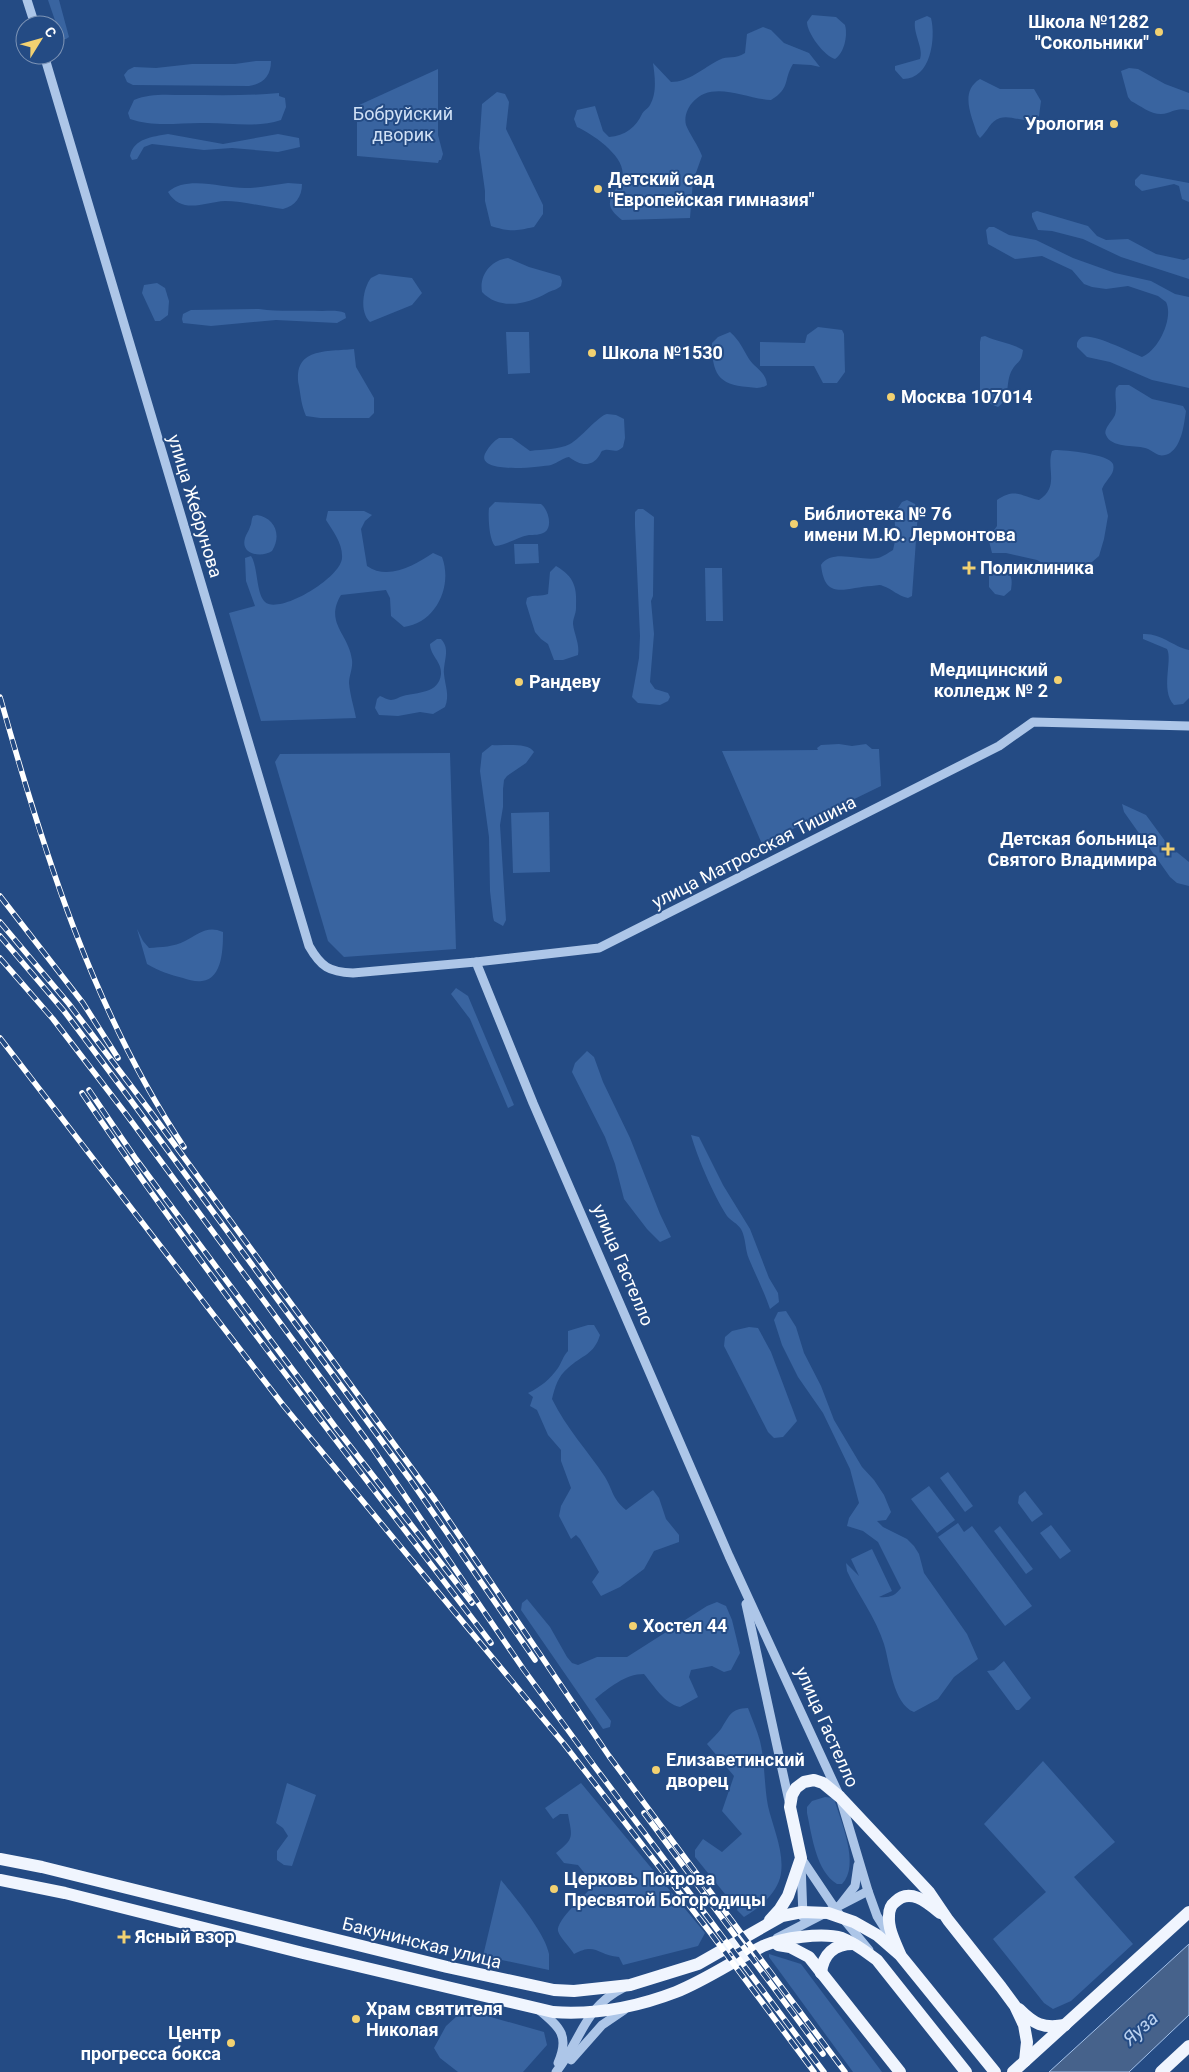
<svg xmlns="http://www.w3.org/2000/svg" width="1189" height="2072" font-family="Roboto,sans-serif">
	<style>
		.green { fill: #3964a0 }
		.water { fill: #46628b; stroke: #a2c0e9 }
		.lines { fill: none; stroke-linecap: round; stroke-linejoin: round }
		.minor { stroke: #adc6e8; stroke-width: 9 }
		.major { stroke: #f0f5fe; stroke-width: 12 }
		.rail-casing { stroke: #fff; stroke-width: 5.5 }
		.rail { stroke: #244b84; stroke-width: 4; stroke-dasharray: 11; stroke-linecap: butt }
		.poi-dot { fill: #f2d171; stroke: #244b84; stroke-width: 2 }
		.labels { text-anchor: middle; stroke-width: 4; stroke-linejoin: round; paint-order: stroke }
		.poi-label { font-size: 18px; font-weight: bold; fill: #fff; stroke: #244b84; text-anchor: start }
		.park-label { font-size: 18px; fill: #d1e1f6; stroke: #244b84 }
		.street-label { font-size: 18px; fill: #fff; stroke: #244b84 }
		.water-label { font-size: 19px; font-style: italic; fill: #b9d0ef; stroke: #244b84 }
	</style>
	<rect width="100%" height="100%" fill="#244b84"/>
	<g class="green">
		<path d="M48,0H59L69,37L66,39H62L60,35Z"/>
		<path d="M812,15L836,17L845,25C848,36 844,53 835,59C824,56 807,33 807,22Z"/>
		<path d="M927,16L931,18C936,38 931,79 903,79L895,70V66L920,59C924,49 913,34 915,21Z"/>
		<path d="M763,27L771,30L784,43L809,53L820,67L811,65L793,64C783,80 791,88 771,100C745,99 712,79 692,103C687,109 684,117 686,125C690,135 698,145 702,156L693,181L690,218L622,220C617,216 611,211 610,205C609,195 618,188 621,180C631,160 593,134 577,127L574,119L577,110L595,106L603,131L609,137C625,136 636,127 642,114C644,110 648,109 650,105C657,93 655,77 653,63L671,82C689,82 703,68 719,60C728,55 735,60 745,53L747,34Z"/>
		<path d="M256,61H271C271,76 263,84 249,86L133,85L127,82L124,75L128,70L134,67L156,68L192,64H235Z"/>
		<path d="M1129,68L1138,69L1165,84L1189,93V110C1175,107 1173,113 1161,114C1150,114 1141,106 1131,101L1128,97L1121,71Z"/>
		<path d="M438,69V135L443,154L441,160H439L438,163L357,156V106Z"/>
		<path d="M980,79L1000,89H1034L1041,101L1039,116C1027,126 1012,114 1000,118C990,121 988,131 980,138L977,134C972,116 959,92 980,79Z"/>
		<path d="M497,92L505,94L509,102L506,129L543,205V214L534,227C515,231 510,232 491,226L485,201V191L479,148L482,104Z"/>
		<path d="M279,93V96L285,98L286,107L281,120C257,128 232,123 207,123C181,122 156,128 130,119L128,113L134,100C150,93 168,95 185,95C216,95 248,96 279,93Z"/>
		<path d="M168,134L223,144L278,134L299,138L300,147L278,152L232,148L204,150L152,144L144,147L137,159L132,160L130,156C134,138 152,137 168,134Z"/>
		<path d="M1141,174L1189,183V202L1182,199L1179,186L1174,184L1142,191L1135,185V180Z"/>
		<path d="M288,183L302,184C302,197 295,206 283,209C265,207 242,201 225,201C204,202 182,215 168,192C187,175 222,188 245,188C259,188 274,185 288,183Z"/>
		<path d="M1037,211L1088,226L1097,236L1106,240L1128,239L1156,254L1184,260L1189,258V279L1121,257L1083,239L1052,231L1038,230L1032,217V213Z"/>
		<path d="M989,227H994L1009,235L1036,240L1073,258L1115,273L1151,281L1175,294L1189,297V388L1152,380L1110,362L1087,357L1077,347V343C1078,340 1080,338 1082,337C1093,333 1130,352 1142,357C1158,351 1174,318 1166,302L1158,296L1128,286L1106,289L1092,287L1084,284L1072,270L1042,256L1015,259L988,244L986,230Z"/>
		<path d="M508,258L529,267L560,276L562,281L561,286C557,290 552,290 547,293C528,304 500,311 482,292C479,275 491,260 508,258Z"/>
		<path d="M379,274L412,278L422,293L412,305L370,322C359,312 363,288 371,278Z"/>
		<path d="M157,283L165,288L169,301L168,315L160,321H155L142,293L144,285Z"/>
		<path d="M259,309C280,312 301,310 322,311C330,311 338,310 345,313L346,318L337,323L276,320L211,326L183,323L182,319L183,314L191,310Z"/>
		<path d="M818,327L842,330L844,334L845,372L837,383H823L814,366H760V342L805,343L807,335Z"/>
		<path d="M506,332H529L530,373L508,374Z"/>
		<path d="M730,332C741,342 742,348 749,359C755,368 766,372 767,385C761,389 755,388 748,387C718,385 712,373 712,343L718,337Z"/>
		<path d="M985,336C997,342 1012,343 1023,350C1021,364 1018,360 1012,370C1005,382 1011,398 998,407L986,402L980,391V342L981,337Z"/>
		<path d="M354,349L356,367L374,398V413L369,418H320L306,416C301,404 301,397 299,386C292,347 327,352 354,349Z"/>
		<path d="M1119,385H1129L1152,399L1183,406L1186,411C1184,424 1182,445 1170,453C1167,455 1162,456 1159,455C1154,453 1150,449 1145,448C1134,445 1111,448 1106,435C1103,429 1113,420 1115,415C1118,406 1114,397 1116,388Z"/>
		<path d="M607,414L616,415L624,419L625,438L623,447C616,454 612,449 605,450C600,451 602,452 599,456C591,468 579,465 569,457C562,458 558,463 551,465C541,467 472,475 486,452C489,446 494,441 499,438H512L530,451C544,449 558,450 570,444C581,438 598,416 607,414Z"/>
		<path d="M1055,450C1065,450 1109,454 1113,464C1116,474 1105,480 1102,489L1108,516L1104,539L1099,556L1092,562L1080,568L1053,569L1037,560L1006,553H992L989,541L992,533L997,526V500C1016,487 1021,497 1039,500C1060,487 1046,468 1052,451Z"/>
		<path d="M907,500L915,504L918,512L912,596L908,598C898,596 892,589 883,586C880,584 875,586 872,586C846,587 825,602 821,565C832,548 861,562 878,558C883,557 889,552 893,550L896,537L894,514L902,502Z"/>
		<path d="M495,502L541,504C548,509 553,526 545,532C540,535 534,535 529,535C517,537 507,545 495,546C489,540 488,516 489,508Z"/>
		<path d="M638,509H643L654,517L653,596L651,601L654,634L650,682L655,689L668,693L670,697L668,701L660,705L638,703L632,697L639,658L640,636L635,525V512Z"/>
		<path d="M328,511H364L372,515L365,521L361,529L367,566C388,581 415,565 433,553L442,557C453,586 436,623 404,627L391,616L390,598L386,590L341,595C324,623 349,634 352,660C353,668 349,676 349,683C350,695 354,707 356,718L261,721L229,613L255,606L246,581L245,558L251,556C258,566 256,594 265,602C279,615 341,578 342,558C343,544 333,531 326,520Z"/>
		<path d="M257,515C275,518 282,535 272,551C262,558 240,555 245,538C246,534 249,531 250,527C252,523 251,520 253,516Z"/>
		<path d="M538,544L539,563L515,564L514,544Z"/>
		<path d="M997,565C1008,575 1014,572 1011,590L1004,596L995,594L989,587V574L993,566Z"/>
		<path d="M556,566C575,577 577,588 576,608C576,614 573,618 573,624C574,634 580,644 578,655L563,660H554L548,644L541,639L535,632L526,603L527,598C534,594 541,597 548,594L550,572Z"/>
		<path d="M705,568H722L723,621H706Z"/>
		<path d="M1143,634C1161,633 1172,646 1189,650V698L1183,704L1174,705C1160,690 1173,660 1167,649L1143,639Z"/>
		<path d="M437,639H441C451,649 443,662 444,674C445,686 450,695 445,707L433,714L420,712L398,716L379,715L375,708L377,699L380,696C383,697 388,700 391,700C395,700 399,697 403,696C417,692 439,694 441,674C442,662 430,655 430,644Z"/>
		<path d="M839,744L852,746L866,744L872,749H879L881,786L762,844L722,751L818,750L817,748L821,745Z"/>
		<path d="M492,745C504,746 528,742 534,752L526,763L507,776L504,780L503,789V807L500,825L506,920L503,926L494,921L493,917L490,891L489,837L480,771L482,753Z"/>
		<path d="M450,753L456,949L344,957L328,941L275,762L280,754Z"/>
		<path d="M1122,804L1146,815L1168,845L1189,862V886L1177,883L1170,877L1124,812Z"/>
		<path d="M549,812L550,872L513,873L511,813Z"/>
		<path d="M137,929L143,941L149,948C161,947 174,947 185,941C199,934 207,925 223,932C223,947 223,979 202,981C196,982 189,980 183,978C170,975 159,971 147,964Z"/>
		<path d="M456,988L468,996L514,1105L508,1108L470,1019L451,994Z"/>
		<path d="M587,1051L594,1057L603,1082L630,1138L660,1214L671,1237L660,1242L647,1229L624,1199L615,1164L605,1137L572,1072L575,1063Z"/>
		<path d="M691,1135L699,1137L723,1185L750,1229L769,1278L778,1293L779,1302L770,1309C764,1291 756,1276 749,1259C745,1250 746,1238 741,1229C737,1223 731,1221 727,1216C713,1194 698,1159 691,1135Z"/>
		<path d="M786,1311L796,1327L804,1353L821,1386L834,1420L862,1467L874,1480L884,1495L891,1512L886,1520L877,1521L883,1527L907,1539L914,1546L919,1554L924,1573L967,1634L978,1659L954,1677L938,1699L914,1712C893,1704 890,1664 884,1644C876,1618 858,1595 847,1571L846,1563L859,1576L851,1559L872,1549L892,1591L879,1597C889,1598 895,1596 901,1588L878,1542L863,1531L847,1526L849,1518L859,1503L850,1469L823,1413L798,1377L782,1345L774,1320L778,1312Z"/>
		<path d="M588,1325H594L600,1335C594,1355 582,1355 568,1368C558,1376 555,1387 552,1399C566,1428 588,1451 605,1477C614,1492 611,1497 626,1510L653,1490L659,1498L666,1519L679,1535V1542L654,1551L644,1569L620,1587L601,1596L592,1582L599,1572L580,1539L576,1535L571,1539L559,1516L561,1506L571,1488L561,1461V1450L548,1435L537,1410L530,1406L533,1397L528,1393C541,1387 550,1379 558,1368C562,1362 563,1356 568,1351V1331Z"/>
		<path d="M749,1327L758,1328L771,1352L797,1421L783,1437L774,1438L768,1432L724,1346L725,1337L732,1331Z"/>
		<path d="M948,1472L973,1506L965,1512L940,1478Z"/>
		<path d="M929,1486L955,1520L937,1533L911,1499Z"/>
		<path d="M1025,1491L1043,1514L1032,1522L1018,1503L1019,1496Z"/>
		<path d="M958,1523L964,1532L972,1526L1032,1606L1005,1626L938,1537Z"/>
		<path d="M1051,1525L1071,1551L1060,1559L1040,1533Z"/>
		<path d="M1000,1526L1033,1569L1026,1574L994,1531Z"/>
		<path d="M527,1599L550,1627L567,1657L572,1663L578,1665L597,1657H627L707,1606L717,1602L726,1606L732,1620L740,1653L731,1670L724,1672L712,1666L691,1670L689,1677L698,1697L680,1707C665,1704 654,1686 644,1674C625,1674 609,1688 595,1699L611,1721L610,1727L603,1729L521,1610L522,1603Z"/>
		<path d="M1004,1661L1031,1698L1019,1710H1016L987,1671L994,1670Z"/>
		<path d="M748,1708C752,1719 757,1730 760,1741C765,1762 764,1785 768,1806C773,1828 786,1855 780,1878C775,1895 759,1908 744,1917L737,1910L738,1907L733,1897L725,1894L695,1857V1850L703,1839L722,1852L742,1834L722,1811L734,1776L707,1744C712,1739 717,1734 721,1729C730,1715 730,1709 748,1708Z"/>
		<path d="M1043,1761L1115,1842L1074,1877L1133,1944L1071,2001L1053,2009L1044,2003L993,1939L1046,1892L984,1824Z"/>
		<path d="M287,1783L316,1795L292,1866L284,1865L277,1860V1851L288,1836L283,1828L276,1823Z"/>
		<path d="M581,1783L705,1933L698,1946L623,1965L619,1957C597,1955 596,1942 574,1954C570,1947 560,1938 558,1931C556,1920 586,1894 594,1885L578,1865L564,1863L556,1853C575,1838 572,1837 568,1814H560L553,1819L545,1808Z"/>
		<path d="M825,1797L834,1798C840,1820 861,1865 842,1884H837C816,1871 812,1836 807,1813V1807L812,1801Z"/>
		<path d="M501,1880C515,1897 545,1933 549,1954C549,1959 549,1965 549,1970L483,1956Z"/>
		<path d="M769,1954L801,1964L882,2072H853L769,1957Z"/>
		<path d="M459,2008L544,2032L547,2045L523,2072H458L440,2058L434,2048L446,2026L457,2016Z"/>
	</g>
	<path class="water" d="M1189,1944V2015L1129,2072H1049Z"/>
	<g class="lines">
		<g class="minor">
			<path d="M27,0L35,25"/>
			<path d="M44,55L309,946C321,967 329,972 353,973L476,962L599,948L999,746L1033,722L1189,726"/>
			<path d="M476,962L533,1103L729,1556L840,1797L868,1891L877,1916L889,1935"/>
			<path d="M746,1604L789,1801"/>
			<path d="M801,1858L836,1910L869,1950"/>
			<path d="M801,1863L803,1917"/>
			<path d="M841,1904L855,1886L858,1865"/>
			<path d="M777,1938L868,1891"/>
			<path d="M539,2010C560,2027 570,2036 558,2063"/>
			<path d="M571,2060L602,2025L624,2010"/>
			<path d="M556,2072C582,2040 583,2008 623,1988"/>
		</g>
		<g class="major">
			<path d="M0,1859L42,1867L447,1967L554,1990L574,1991L630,1985L698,1964L782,1916L802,1912L828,1913L854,1922L877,1935L900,1955L995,2072"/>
			<path d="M0,1880L65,1893L303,1953L553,2012C595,2015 637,2007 676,1992C706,1980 733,1961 763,1946C782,1938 822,1932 842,1938C855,1943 866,1952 877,1960L966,2072"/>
			<path d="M770,1920L780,1909L788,1896L801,1858L790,1807L792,1795L796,1788L804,1782L814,1780L823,1783L840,1797L929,1892L948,1920L1001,1987L1015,2006L1024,2025L1027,2042L1025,2061"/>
			<path d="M778,1945L790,1947L809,1957L900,2072"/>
			<path d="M900,1954C895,1942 888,1929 889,1916C889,1910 891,1905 895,1902C910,1887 928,1903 940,1913"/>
			<path d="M821,1973C823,1954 834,1944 853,1944"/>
			<path d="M1019,2009C1034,2024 1043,2029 1065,2025"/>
			<path d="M1013,2072L1189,1912"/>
			<path d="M1161,2072L1189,2046"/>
		</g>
		<g class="rail-casing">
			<g id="rail">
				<path d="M0,697C44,853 93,1011 184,1147"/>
				<path d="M0,896L83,1003L118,1058"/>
				<path d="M0,922L69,1004L150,1111L435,1500L609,1756L845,2072"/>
				<path d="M0,936L64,1011L124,1091L409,1478L535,1660"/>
				<path d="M0,958L53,1019L126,1114L371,1446L524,1670L592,1763L824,2072"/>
				<path d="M0,1038L283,1405L564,1744L709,1931L814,2072"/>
				<path d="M89,1090L136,1159L336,1428L472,1603"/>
				<path d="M82,1093C210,1282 353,1461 491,1643"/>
				<path d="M644,1813L823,2054"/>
			</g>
		</g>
		<use href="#rail" class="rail"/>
	</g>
	<g class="poi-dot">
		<circle cx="1159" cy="32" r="5"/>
		<circle cx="1114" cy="124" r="5"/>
		<circle cx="598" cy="189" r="5"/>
		<circle cx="592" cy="353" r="5"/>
		<circle cx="891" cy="397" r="5"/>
		<circle cx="794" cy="524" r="5"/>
		<path d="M966.5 560.5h5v5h5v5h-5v5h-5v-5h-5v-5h5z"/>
		<circle cx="1058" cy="680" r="5"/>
		<circle cx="519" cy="682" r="5"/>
		<path d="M1165.5 841.5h5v5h5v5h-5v5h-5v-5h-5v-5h5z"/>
		<circle cx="633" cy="1626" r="5"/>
		<circle cx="656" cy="1770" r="5"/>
		<circle cx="554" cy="1889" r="5"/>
		<path d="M121.5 1929.5h5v5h5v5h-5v5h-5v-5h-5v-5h5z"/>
		<circle cx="356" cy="2019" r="5"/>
		<circle cx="231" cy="2043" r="5"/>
	</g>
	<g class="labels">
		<g class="poi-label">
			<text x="1149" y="28" text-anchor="end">Школа №1282<tspan x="1149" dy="21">"Сокольники"</tspan></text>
			<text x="1104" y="130" text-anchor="end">Урология</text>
			<text x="608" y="185">Детский сад<tspan x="608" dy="21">"Европейская гимназия"</tspan></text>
			<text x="602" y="359">Школа №1530</text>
			<text x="901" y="403">Москва 107014</text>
			<text x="804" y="520">Библиотека № 76<tspan x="804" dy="21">имени М.Ю. Лермонтова</tspan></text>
			<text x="980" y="574">Поликлиника</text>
			<text x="1048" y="676" text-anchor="end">Медицинский<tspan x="1048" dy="21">колледж № 2</tspan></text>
			<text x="529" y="688">Рандеву</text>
			<text x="1157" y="845" text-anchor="end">Детская больница<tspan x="1157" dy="21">Святого Владимира</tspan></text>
			<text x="643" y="1632">Хостел 44</text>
			<text x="666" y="1766">Елизаветинский<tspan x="666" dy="21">дворец</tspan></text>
			<text x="564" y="1885">Церковь Покрова<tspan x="564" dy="21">Пресвятой Богородицы</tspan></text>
			<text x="135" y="1943">Ясный взор</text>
			<text x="366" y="2015">Храм святителя<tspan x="366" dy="21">Николая</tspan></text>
			<text x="221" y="2039" text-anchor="end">Центр<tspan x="221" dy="21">прогресса бокса</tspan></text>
		</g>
		<g class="park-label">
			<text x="403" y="120">Бобруйский<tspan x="403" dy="21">дворик</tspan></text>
		</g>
		<g class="street-label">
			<text transform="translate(195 506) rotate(73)" y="6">улица Жебрунова</text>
			<text transform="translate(754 852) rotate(-27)" y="6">улица Матросская Тишина</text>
			<text transform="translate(623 1265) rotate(67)" y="6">улица Гастелло</text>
			<text transform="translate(827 1727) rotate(66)" y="6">улица Гастелло</text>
			<text transform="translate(422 1943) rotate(14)" y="6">Бакунинская улица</text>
		</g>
		<g class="water-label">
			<text transform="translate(1140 2028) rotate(-42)" y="7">Яуза</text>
		</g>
	</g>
	<g transform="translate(40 40) rotate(53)"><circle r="24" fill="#244b84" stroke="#7c93b5"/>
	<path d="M0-4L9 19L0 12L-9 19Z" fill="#f2d171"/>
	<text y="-8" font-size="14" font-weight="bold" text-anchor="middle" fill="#ffffff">С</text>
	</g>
</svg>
